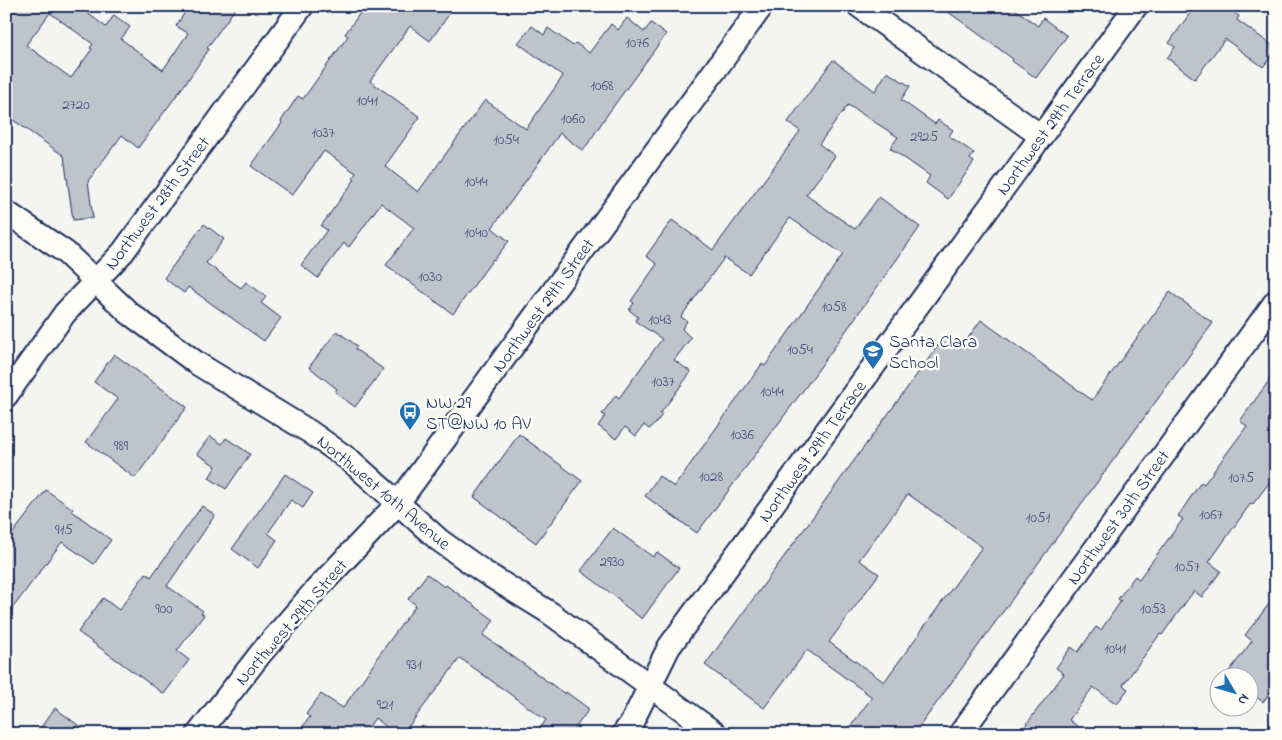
<svg xmlns="http://www.w3.org/2000/svg" width="1282" height="740" font-family="'Indie Flower',sans-serif">
	<style>
		.building { fill: #bfc3cc; stroke: #1b2f5e; fill-rule: evenodd }
		.lines { fill: none; stroke-linecap: round; stroke-linejoin: round }
		.minor-casing { stroke: #1b2f5e; stroke-width: 26 }
		.minor { stroke: #fdfcf7; stroke-width: 22 }
		.labels { text-anchor: middle; stroke-width: 5; stroke-linejoin: round; paint-order: stroke }
		.number-label { font-size: 15px; fill: #44547a }
		.street-label { font-size: 18px; fill: #1b2f5e; stroke: #fdfcf7 }
		.poi-label { font-size: 18px; fill: #1b2f5e; stroke: #fdfcf7; text-anchor: start }
	</style>
	<rect width="100%" height="100%" fill="#f4f4f1"/>
	<filter id="ink" filterUnits="userSpaceOnUse"><feTurbulence type="fractalNoise" baseFrequency=".02" numOctaves="2"/><feDisplacementMap in="SourceGraphic" scale="10" xChannelSelector="R" yChannelSelector="G"/><feConvolveMatrix kernelMatrix="1 2 1 2 8 2 1 2 1" color-interpolation-filters="sRGB"/></filter>
	<g filter="url(#ink)">
		<g class="building">
			<path d="M6,6H78L106,27L114,15L130,27L121,39L163,70L188,33L176,26L189,6H237L207,48L209,49L190,77L138,148L122,135L88,181L93,218L73,220L64,156L6,115ZM50,13L93,44L90,48L92,49L71,78L26,45Z"/>
			<path d="M365,6H455L430,41L410,26L370,81L420,117L385,166L418,192L485,100L526,129L563,76L518,43L532,26L544,35L548,28L573,46L576,43L589,53L611,24L618,30L627,18L644,32L651,23L666,34L605,118L583,151L560,133L492,228L509,241L494,260L493,259L453,314L386,265L414,228L381,203L349,247L344,243L318,278L301,265L327,230L321,226L355,179L353,177L356,173L324,151L292,195L251,166L282,123L281,121L298,96L303,99L348,36L345,34Z"/>
			<path d="M940,6H1011L1038,26L1043,18L1067,36L1036,78L1012,61L1013,59Z"/>
			<path d="M1195,6H1225L1239,16L1237,20L1276,48V50L1263,67L1225,39L1195,79L1167,58L1175,47L1169,43Z"/>
			<path d="M833,60L875,91L887,72L910,86L901,100L935,124L938,120L953,130L949,136L974,153L970,159L974,162L948,199L926,183L930,176L890,148L898,137L848,105L819,144L835,156L806,195L855,229L879,197L920,227L813,377L697,533L645,496L659,476L674,487L762,364L765,366L843,254L790,218L749,274L724,258L681,317L687,321L682,329L691,338L674,360L691,372L660,414L662,415L655,424L649,429L644,425L636,436L625,427L616,439L598,426L605,416L602,414L616,395L619,398L662,339L635,321L638,317L629,310L634,303L631,301L657,264L646,256L672,220L713,250L800,131L788,122Z"/>
			<path d="M204,224L224,239L206,263L241,288L246,282L256,289L266,297L261,303L281,318L264,341L188,287L184,293L164,278Z"/>
			<path d="M1170,292L1213,323L914,734H845L872,697L807,650L764,708L705,665L945,336L961,348L981,320L1092,400ZM908,494L982,547L884,682L829,642L879,574L859,560Z"/>
			<path d="M337,331L357,346L355,349L383,369L355,407L335,392L337,389L309,367Z"/>
			<path d="M114,354L187,407L135,478L86,442L118,399L94,382Z"/>
			<path d="M1276,371V474L1253,504L1251,503L1209,562L1221,571L1202,597L1194,591L1162,635L1160,634L1123,685L1128,689L1117,704L1093,687L1069,720L1088,734H1035L1025,726L1064,674L1056,668L1071,647L1078,652L1096,627L1101,630L1121,601L1118,599L1135,576L1139,579L1183,519L1178,516L1201,482L1204,484L1247,426L1240,421Z"/>
			<path d="M519,434L582,481L536,543L474,497Z"/>
			<path d="M210,436L222,444L226,438L250,454L226,489L209,478L216,466L197,454Z"/>
			<path d="M285,474L313,493L303,508L291,500L268,533L277,540L258,568L232,549Z"/>
			<path d="M46,490L73,509L72,511L111,540L94,564L62,542L6,617V542Z"/>
			<path d="M202,506L215,515L167,586L203,611L201,613L204,615L177,651L189,660L164,694L78,632L103,598L119,610L146,573L151,577Z"/>
			<path d="M613,528L653,557L657,552L679,568L642,619L620,602L621,601L581,571Z"/>
			<path d="M427,574L444,587L446,585L494,620L483,635L565,694L566,692L589,709L571,734H536L546,720L460,658L403,734H396L375,718L364,734H297L310,717L306,714L321,694L343,708L377,659H376L416,605L408,599Z"/>
			<path d="M1276,595V684L1263,702L1250,692V678H1224L1252,641L1245,635Z"/>
			<path d="M55,708L90,734H36Z"/>
		</g>
		<g class="lines">
			<g class="minor-casing">
				<g id="minor">
					<path d="M859,6L1041,136"/>
					<path d="M6,212L65,252L129,313L198,364L310,432L351,461L439,540L484,572L550,613L716,734"/>
					<path d="M6,396L65,313L123,252L302,6"/>
					<path d="M198,734L261,653L313,593L398,503L762,6"/>
					<path d="M623,734L632,722L669,647L1136,6"/>
					<path d="M960,734L1276,301"/>
				</g>
			</g>
			<use href="#minor" class="minor"/>
		</g>
	</g>
	<defs>
		<g id="school-pin" transform="scale(1.125)"><path d="M0 17L-7.5 6A9.5 9.5 0 1 1 7.5 6Z" fill="#1f6fb2" stroke="#fdfcf7"/><path d="M0-5L7-2L0 1L-7-2ZM-4 1L0 2.5L4 1V4Q0 6-4 4Z" fill="#fff"/></g>
		<g id="bus-pin" transform="scale(1.125)"><path d="M0 17L-7.5 6A9.5 9.5 0 1 1 7.5 6Z" fill="#1f6fb2" stroke="#fdfcf7"/><path d="M-5-6H5V4H4V6H2V4H-2V6H-4V4H-5ZM-3.5-4V0h7V-4ZM-3.5 1.2v1.5H-2V1.2ZM2 1.2v1.5H3.5V1.2Z" fill="#fff"/></g>
	</defs>
	<g fill-rule="evenodd">
		<use href="#school-pin" x="873" y="351"/>
		<use href="#bus-pin" x="410" y="412"/>
	</g>
	<g class="labels">
		<g class="number-label">
			<text x="637" y="47">1076</text>
			<text x="602" y="90">1068</text>
			<text x="367" y="105">1041</text>
			<text x="76" y="109">2720</text>
			<text x="573" y="123">1060</text>
			<text x="323" y="137">1037</text>
			<text x="924" y="141">2925</text>
			<text x="506" y="144">1054</text>
			<text x="476" y="186">1044</text>
			<text x="476" y="237">1040</text>
			<text x="430" y="281">1030</text>
			<text x="834" y="311">1058</text>
			<text x="660" y="324">1043</text>
			<text x="800" y="354">1054</text>
			<text x="663" y="386">1037</text>
			<text x="772" y="396">1044</text>
			<text x="742" y="439">1036</text>
			<text x="121" y="450">989</text>
			<text x="711" y="481">1028</text>
			<text x="1241" y="482">1075</text>
			<text x="1211" y="519">1067</text>
			<text x="1038" y="522">1051</text>
			<text x="64" y="534">915</text>
			<text x="612" y="566">2930</text>
			<text x="1187" y="571">1057</text>
			<text x="164" y="613">900</text>
			<text x="1153" y="613">1053</text>
			<text x="1115" y="653">1041</text>
			<text x="414" y="669">931</text>
			<text x="385" y="709">921</text>
		</g>
		<g class="street-label">
			<text transform="translate(1050 124) rotate(-54)" y="6">Northwest 29th Terrace</text>
			<text transform="translate(157 203) rotate(-53)" y="6">Northwest 28th Street</text>
			<text transform="translate(543 305) rotate(-54)" y="6">Northwest 29th Street</text>
			<text transform="translate(812 451) rotate(-54)" y="6">Northwest 29th Terrace</text>
			<text transform="translate(384 492) rotate(40)" y="6">Northwest 10th Avenue</text>
			<text transform="translate(1118 517) rotate(-54)" y="6">Northwest 30th Street</text>
			<text transform="translate(291 622) rotate(-49)" y="6">Northwest 29th Street</text>
		</g>
		<g class="poi-label">
			<text x="889" y="347">Santa Clara<tspan x="889" dy="21">School</tspan></text>
			<text x="426" y="408">NW 29<tspan x="426" dy="21">ST@NW 10 AV</tspan></text>
		</g>
	</g>
	<rect width="1282" height="740" fill="none" stroke="#fdfcf7" stroke-width="25"/>
	<rect x="12" y="12" width="1257" height="715" fill="none" stroke="#1b2f5e" stroke-width="2" filter="url(#ink)"/>
	<g transform="translate(1234 692) rotate(128)"><circle r="24" fill="#fdfcf7" stroke="#a3aaba"/>
	<path d="M0-4L9 19L0 12L-9 19Z" fill="#1f6fb2"/>
	<text y="-8" font-size="14" font-weight="bold" text-anchor="middle" fill="#1b2f5e">N</text>
	</g>
</svg>
